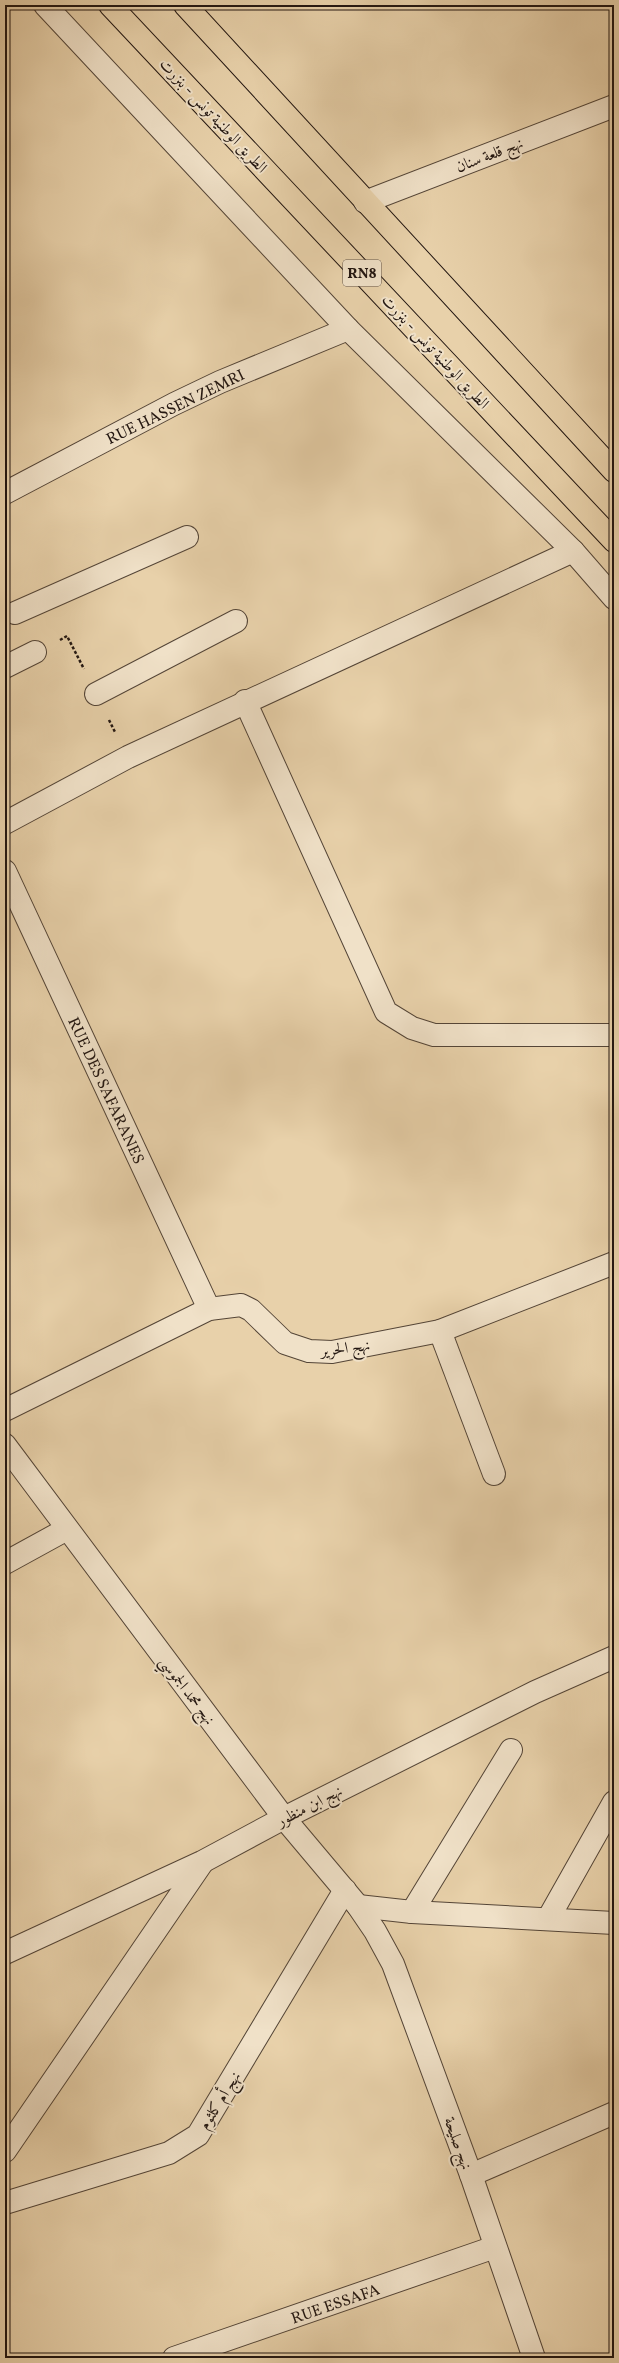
<svg xmlns="http://www.w3.org/2000/svg" width="619" height="2363" font-family="Vollkorn,Amiri,serif">
	<style>
		.lines { fill: none; stroke-linecap: round; stroke-linejoin: round }
		.minor-casing { stroke: #544537; stroke-width: 24 }
		.highway-casing { stroke: #221611; stroke-width: 24 }
		.path { stroke: #221611; stroke-width: 2.5; stroke-dasharray: 3 2; stroke-linecap: butt }
		.minor { stroke: #f0e1c8; stroke-width: 22 }
		.highway { stroke: #e8d1aa; stroke-width: 22 }
		.labels { text-anchor: middle; stroke-width: 4; stroke-linejoin: round; paint-order: stroke }
		.shield { fill: #f0e1c8; stroke: #605348; stroke-width: 1 }
		.shield-label { font-size: 15px; font-weight: bold; fill: #221611 }
		.street-label { font-size: 16px; fill: #221611; stroke: #f0e1c8 }
	</style>
	<rect width="100%" height="100%" fill="#e8d1aa"/>
	<filter id="stains"><feTurbulence type="fractalNoise" baseFrequency=".005" numOctaves="4"/><feColorMatrix values="0 0 0 0 .2 0 0 0 0 .09 0 0 0 0 .02 0 0 0 .5 -.17"/></filter>
	<radialGradient id="worn" r=".72"><stop offset=".6" stop-color="#630" stop-opacity="0"/><stop offset="1" stop-color="#630" stop-opacity=".3"/></radialGradient>
	<g class="lines">
		<g class="minor-casing">
			<g id="minor">
				<path d="M45,5L348,329L573,551L614,598"/>
				<path d="M365,202L614,106"/>
				<path d="M5,493L174,404L220,382L348,329"/>
				<path d="M15,613L187,537"/>
				<path d="M5,667L35,652"/>
				<path d="M96,694L236,621"/>
				<path d="M245,701L386,1012L412,1028L434,1035H614"/>
				<path d="M5,823L128,757L573,551"/>
				<path d="M5,871L209,1309"/>
				<path d="M440,1331L494,1474"/>
				<path d="M5,1410L209,1309L241,1305L251,1310L285,1343L309,1351L332,1352L440,1331L614,1263"/>
				<path d="M5,1445L284,1818L358,1906L375,1931L393,1964L471,2175L534,2358"/>
				<path d="M5,1563L67,1529"/>
				<path d="M358,1906L412,1912L614,1923"/>
				<path d="M412,1912L511,1750"/>
				<path d="M548,1919L614,1802"/>
				<path d="M5,1953L202,1862L284,1818L535,1692L614,1657"/>
				<path d="M5,2151L202,1863"/>
				<path d="M471,2175L614,2113"/>
				<path d="M5,2203L169,2153L198,2135L345,1890"/>
				<path d="M174,2358L495,2247"/>
			</g>
		</g>
		<g class="highway-casing">
			<g id="highway">
				<path d="M110,5L614,541"/>
				<path d="M185,5L614,471"/>
			</g>
		</g>
		<g class="path">
			<path d="M60,640L67,636L84,669"/>
			<path d="M109,720L115,732"/>
		</g>
		<use href="#minor" class="minor"/>
		<use href="#highway" class="highway"/>
	</g>
	<g class="labels">
		<rect class="shield" x="343" y="260" width="38" height="26" rx="3"/>
		<g class="shield-label">
			<text x="362" y="278">RN8</text>
		</g>
		<g class="street-label">
			<text transform="translate(214 115) rotate(47)" y="6">الطريق الوطنية تونس - بنزرت</text>
			<text transform="translate(489 154) rotate(-21)" y="6">نهج قلعة سنان</text>
			<text transform="translate(436 351) rotate(47)" y="6">الطريق الوطنية تونس - بنزرت</text>
			<text transform="translate(175 406) rotate(-26)" y="6">RUE HASSEN ZEMRI</text>
			<text transform="translate(107 1090) rotate(65)" y="6">RUE DES SAFARANES</text>
			<text transform="translate(345 1347) rotate(-7)" y="6">نهج الحرير</text>
			<text transform="translate(188 1690) rotate(53)" y="6">نهج محمد الجموسي</text>
			<text transform="translate(309 1805) rotate(-27)" y="6">نهج ابن منظور</text>
			<text transform="translate(219 2100) rotate(-58)" y="6">نهج أم كلثوم</text>
			<text transform="translate(459 2143) rotate(70)" y="6">نهج صليحة</text>
			<text transform="translate(335 2303) rotate(-19)" y="6">RUE ESSAFA</text>
		</g>
	</g>
	<rect width="619" height="2363" fill="none" stroke="#e8d1aa" stroke-width="20"/>
	<rect x="6" y="6" width="607" height="2351" fill="none" stroke="#221611" stroke-width="2"/>
	<rect x="10" y="10" width="599" height="2343" fill="none" stroke="#221611"/>
	<rect width="100%" height="100%" filter="url(#stains)"/>
	<rect width="100%" height="100%" fill="url(#worn)"/>
</svg>
